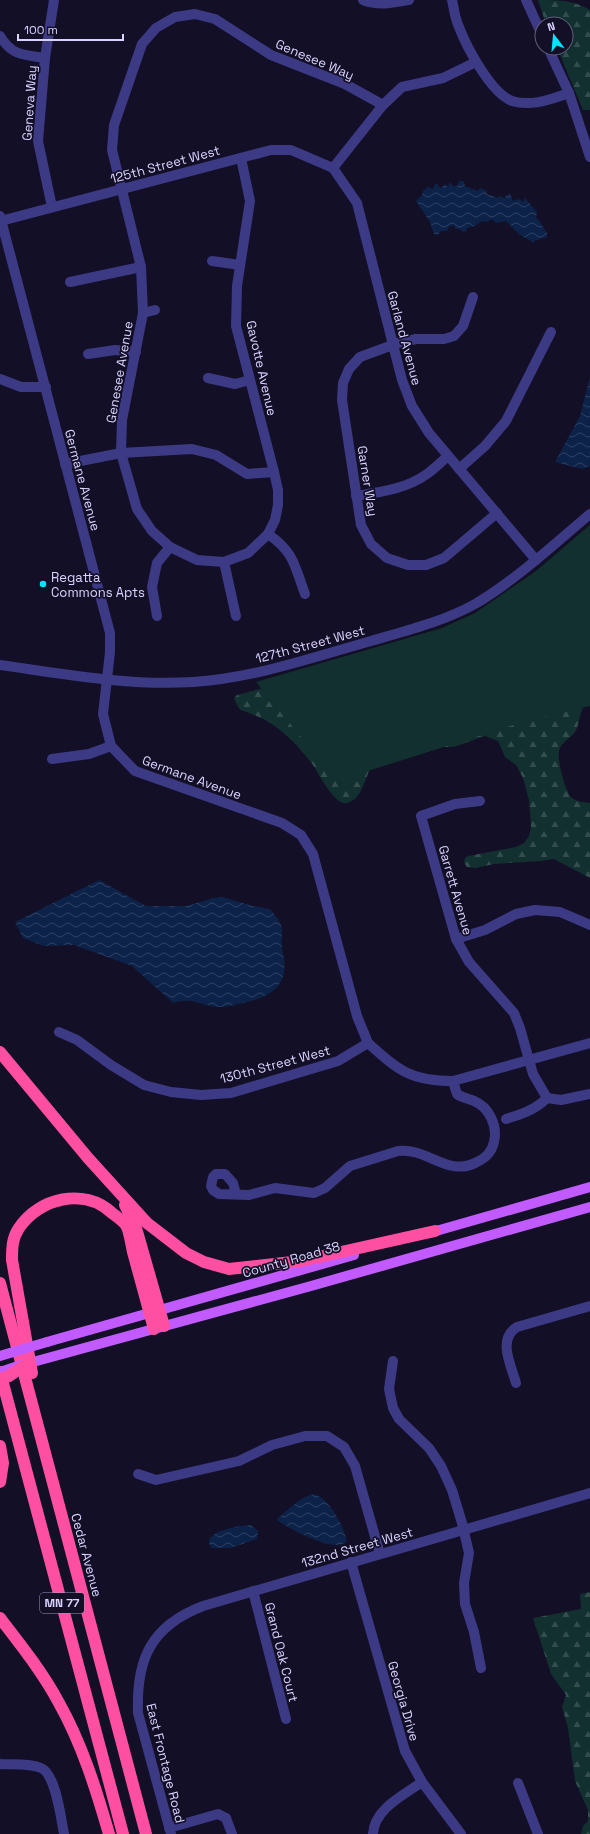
<svg xmlns="http://www.w3.org/2000/svg" width="590" height="1834" font-family="'Space Grotesk',sans-serif">
	<style>
		.forest { fill: url(#forest-firs) }
		.park { fill: #12302f }
		.water { fill: url(#water-waves) }
		.lines { fill: none; stroke-linecap: round; stroke-linejoin: round }
		.minor { stroke: #3d3a85; stroke-width: 10 }
		.major { stroke: #c25bff; stroke-width: 10 }
		.highway { stroke: #ff4fa3; stroke-width: 12 }
		.major-bridge { stroke: #c25bff; stroke-width: 10 }
		.highway-bridge { stroke: #ff4fa3; stroke-width: 12 }
		.poi-dot { fill: #00e5ff; stroke: #130f26; stroke-width: 1.5 }
		.labels { text-anchor: middle; stroke-width: 3.5; stroke-linejoin: round; paint-order: stroke }
		.shield { fill: #130f26; stroke: #9e99be; stroke-width: 1 }
		.shield-label { font-size: 12px; font-weight: bold; fill: #d9d4ff }
		.street-label { font-size: 13px; fill: #d9d4ff; stroke: #130f26 }
		.poi-label { font-size: 13px; fill: #d9d4ff; stroke: #130f26; text-anchor: start }
	</style>
	<defs>
		<pattern id="forest-firs" width="22" height="20" patternUnits="userSpaceOnUse"><rect width="22" height="20" fill="#12302f"/><path d="M5 1l3.5 6h-7zM16 11l3.5 6h-7z" fill="#344d4e"/></pattern>
		<pattern id="water-waves" width="16" height="10" patternUnits="userSpaceOnUse"><rect width="16" height="10" fill="#0c2248"/><path d="M0 5q4-4 8 0t8 0" fill="none" stroke="#2f4163"/></pattern>
	</defs>
	<rect width="100%" height="100%" fill="#130f26"/>
	<g class="forest">
		<path d="M538,0C558,0 574,0 590,10V110H583L557,48H566V24H546Z"/>
		<path d="M356,663L584,706C579,714 579,727 575,732C570,739 561,742 559,751C557,759 565,792 572,798C577,802 584,802 590,803V878L554,859L541,861L494,864L476,868L467,867L464,863L465,858L468,856L516,847L524,843L529,836L531,827L529,800L523,778L516,765L505,757L498,741L485,736L454,747H440L372,766C364,778 363,799 347,803C336,806 320,777 315,768C304,752 288,735 272,724C263,718 251,714 241,710L238,707L234,698L237,695Z"/>
		<path d="M590,1592V1834H581L583,1826L588,1821V1810L575,1781L568,1728L562,1707L566,1695L551,1674L533,1618L581,1609L580,1594Z"/>
	</g>
	<path class="park" d="M590,525V706L523,722L365,772L345,791L256,682L442,628L475,613L536,571Z"/>
	<g class="water">
		<path d="M459,181H464L465,186L478,191L480,188L487,191V194L498,198L500,196L504,198L510,193L513,201L519,199L523,202L525,198L537,212L536,218L538,219L547,233V237L534,241V243L519,234L506,221L496,223L492,219L487,222L482,221L475,226L467,228L465,233L459,229H455L454,225L449,227L447,231H441L438,235L434,234L430,222L416,201L422,195L423,191L428,187L433,189L435,184H438V186L441,188L445,184L448,187L450,183L453,186H457Z"/>
		<path d="M590,377V466L582,469L555,462L580,416Z"/>
		<path d="M99,880L146,906H187L213,898L223,897L252,906L270,909C275,915 282,922 282,930C282,938 281,945 283,954C290,985 272,996 244,1003C236,1004 228,1007 220,1007C202,1007 193,996 173,1003L132,966L74,945L44,946L23,938L15,922Z"/>
		<path d="M314,1494C330,1499 343,1525 347,1541C337,1555 288,1528 277,1520L278,1518C289,1509 300,1497 314,1494Z"/>
		<path d="M251,1525L258,1531L257,1539L231,1548H212C197,1532 242,1525 251,1525Z"/>
	</g>
	<g class="lines">
		<g class="minor">
			<path d="M363,0C378,6 393,3 409,0"/>
			<path d="M452,0C454,9 455,19 459,27C467,48 491,93 512,101C532,107 551,99 569,93"/>
			<path d="M526,0L542,35"/>
			<path d="M0,36C12,56 24,55 45,58"/>
			<path d="M548,48L569,93L590,157"/>
			<path d="M241,158L250,201L237,286L236,326L274,472L278,490V505L275,520L268,534L248,553L224,562L197,560L170,547L152,531L137,509L121,453L122,420L143,313L141,267L112,150L114,125L142,44L156,28L175,17L195,14L215,19L271,55L345,84L383,105"/>
			<path d="M333,168L357,203L402,380L412,406L429,433L536,560"/>
			<path d="M333,168L383,105L402,87L443,78L476,62"/>
			<path d="M52,207L38,141L45,58L54,0"/>
			<path d="M0,216L110,633V652L103,714L111,746L135,771L282,823L301,835L313,854L357,1016L368,1043"/>
			<path d="M1,221L271,150H291L333,168"/>
			<path d="M212,261L240,265"/>
			<path d="M70,282L141,267"/>
			<path d="M473,297L463,326L454,336L444,339H416L398,343L360,357L349,369L343,383L342,400L361,525L371,544L387,558L408,565H426L444,558L497,513"/>
			<path d="M143,313L155,310"/>
			<path d="M88,354L115,350L136,352"/>
			<path d="M208,378L235,384L250,380"/>
			<path d="M0,379L21,387H46"/>
			<path d="M65,464L121,453L192,449L216,455L247,474L274,472"/>
			<path d="M459,469L485,446L506,421L551,332"/>
			<path d="M356,496C381,492 406,489 427,474C434,469 441,462 448,456"/>
			<path d="M268,534C295,553 294,565 305,594"/>
			<path d="M224,562L236,616"/>
			<path d="M157,616L152,587L157,563L170,547"/>
			<path d="M0,665C64,674 129,686 193,682C252,678 308,659 364,643C401,632 441,623 475,604C517,579 553,545 590,514"/>
			<path d="M52,759L89,754L111,746"/>
			<path d="M480,801L455,804L421,816L456,939L469,962L514,1013L520,1028L533,1074L547,1098"/>
			<path d="M456,939L485,930L516,914L535,910L560,912L590,925"/>
			<path d="M59,1032L77,1040L111,1065L144,1085L171,1092L201,1095L231,1093L338,1061L368,1043C399,1071 411,1081 453,1081L590,1043"/>
			<path d="M547,1098L561,1100L590,1094"/>
			<path d="M506,1119C522,1114 535,1110 547,1098"/>
			<path d="M236,1194L233,1183L225,1174H216L213,1177L211,1186L213,1190L219,1194L249,1195L275,1188L314,1193L325,1188L350,1166L398,1151C427,1147 448,1178 477,1162C486,1158 492,1151 494,1142C498,1126 489,1107 474,1101C468,1098 462,1098 457,1094L453,1081"/>
			<path d="M393,1361L389,1389L393,1408L399,1419L429,1448L441,1466L452,1490L462,1523L469,1553L464,1583L465,1604L474,1632L481,1668"/>
			<path d="M516,1383C511,1365 497,1339 517,1327L590,1306"/>
			<path d="M138,1474L156,1480L239,1461L272,1445L305,1436H327L344,1447L355,1466L380,1554"/>
			<path d="M351,1562L405,1751L422,1782L461,1834"/>
			<path d="M253,1591L286,1719"/>
			<path d="M0,1764C12,1765 29,1763 41,1768C56,1774 61,1819 64,1834"/>
			<path d="M518,1783L538,1834"/>
			<path d="M169,1828L218,1814L226,1818L232,1834"/>
			<path d="M171,1834L138,1713C136,1659 151,1626 203,1606L590,1493"/>
			<path d="M373,1834C374,1809 404,1795 422,1782"/>
		</g>
		<g class="major">
			<path d="M429,1233L590,1187"/>
			<path d="M47,1342L354,1255"/>
			<path d="M33,1362L311,1286L590,1207"/>
		</g>
		<g class="highway">
			<path d="M0,1052L88,1158L147,1223L186,1253L204,1262L229,1269L301,1261L435,1231"/>
			<path d="M125,1205L136,1228L164,1326"/>
			<path d="M0,1283L146,1834"/>
			<path d="M0,1372L123,1834"/>
			<path d="M32,1373L12,1260C12,1249 12,1238 19,1228C39,1198 84,1187 112,1213C116,1216 123,1221 126,1225C130,1232 131,1244 133,1252C140,1277 147,1303 154,1329"/>
			<path d="M0,1446L3,1463L0,1482"/>
			<path d="M0,1618C21,1645 43,1673 59,1703C82,1744 96,1789 109,1834"/>
		</g>
		<g class="major-bridge">
			<path d="M0,1356L47,1342"/>
			<path d="M0,1372L21,1365"/>
		</g>
		<path class="highway-bridge" d="M0,1379L9,1376L28,1363"/>
	</g>
	<circle class="poi-dot" cx="43" cy="584" r="4"/>
	<g class="labels">
		<rect class="shield" x="40" y="1593" width="44" height="20" rx="3"/>
		<g class="shield-label">
			<text x="62" y="1607">MN 77</text>
		</g>
		<g class="street-label">
			<text transform="translate(315 59) rotate(23)" y="5">Genesee Way</text>
			<text transform="translate(29 103) rotate(-86)" y="5">Geneva Way</text>
			<text transform="translate(165 164) rotate(-15)" y="5">125th Street West</text>
			<text transform="translate(405 338) rotate(75)" y="5">Garland Avenue</text>
			<text transform="translate(262 368) rotate(77)" y="5">Gavotte Avenue</text>
			<text transform="translate(119 372) rotate(-80)" y="5">Genesee Avenue</text>
			<text transform="translate(83 480) rotate(75)" y="5">Germane Avenue</text>
			<text transform="translate(368 481) rotate(81)" y="5">Garner Way</text>
			<text transform="translate(310 644) rotate(-15)" y="5">127th Street West</text>
			<text transform="translate(192 777) rotate(20)" y="5">Germane Avenue</text>
			<text transform="translate(456 890) rotate(74)" y="5">Garrett Avenue</text>
			<text transform="translate(275 1064) rotate(-15)" y="5">130th Street West</text>
			<text transform="translate(291 1259) rotate(-16)" y="5">County Road 38</text>
			<text transform="translate(357 1547) rotate(-16)" y="5">132nd Street West</text>
			<text transform="translate(87 1555) rotate(75)" y="5">Cedar Avenue</text>
			<text transform="translate(282 1652) rotate(76)" y="5">Grand Oak Court</text>
			<text transform="translate(404 1701) rotate(74)" y="5">Georgia Drive</text>
			<text transform="translate(166 1763) rotate(76)" y="5">East Frontage Road</text>
		</g>
		<g class="poi-label">
			<text x="51" y="582">Regatta<tspan x="51" dy="15">Commons Apts</tspan></text>
		</g>
	</g>
	<g transform="translate(554 36) rotate(344)"><circle r="19" fill="#130f26" stroke="#625e7d"/>
	<path d="M0-3L7 15L0 10L-7 15Z" fill="#00e5ff"/>
	<text y="-6" font-size="11" font-weight="bold" text-anchor="middle" fill="#d9d4ff">N</text>
	</g>
	<path d="M18 34v6h105v-6" fill="none" stroke="#d9d4ff" stroke-width="2"/>
	<text x="24" y="34" font-size="12" fill="#d9d4ff" stroke="#130f26" stroke-width="3" paint-order="stroke">100 m</text>
</svg>
